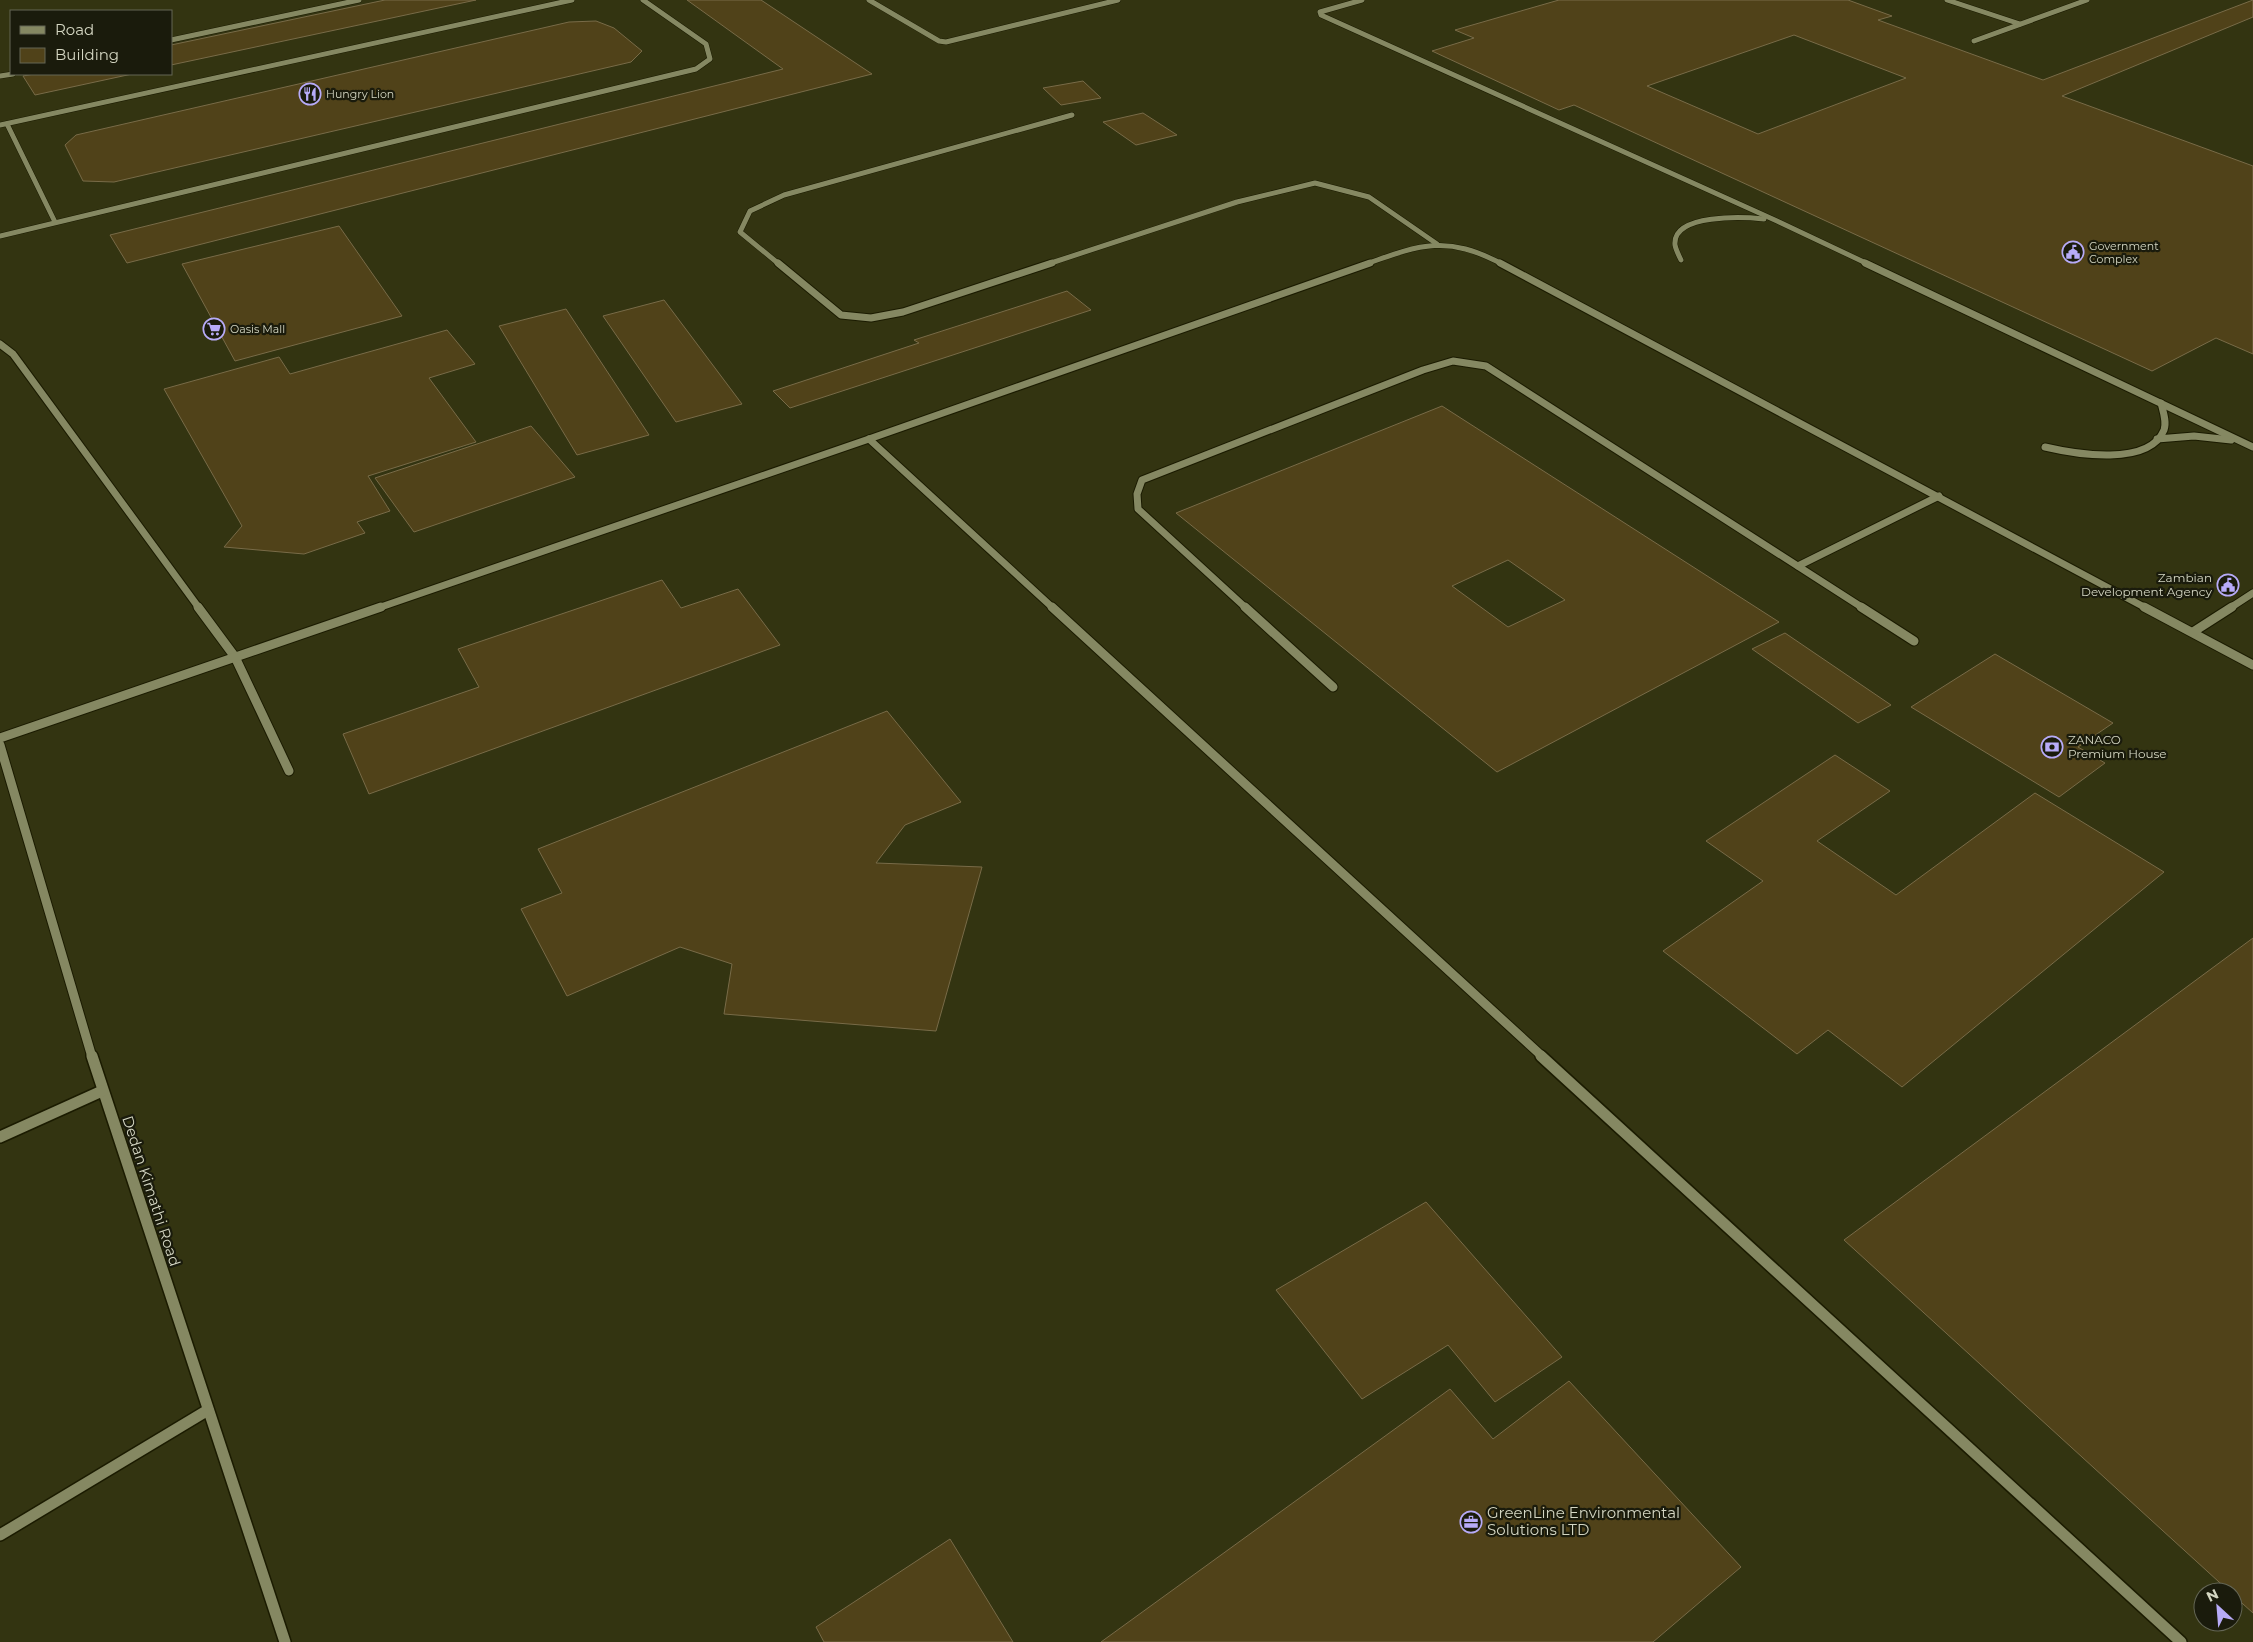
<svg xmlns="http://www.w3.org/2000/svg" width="2253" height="1642" font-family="Montserrat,sans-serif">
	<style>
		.building { fill: #504219; stroke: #786b48; fill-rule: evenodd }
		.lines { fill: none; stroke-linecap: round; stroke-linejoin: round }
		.minor-far3-casing { stroke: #1b1b00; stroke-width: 6 }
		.minor-far2-casing { stroke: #1b1b00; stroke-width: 9 }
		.minor-far1-casing { stroke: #1b1b00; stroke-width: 11 }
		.minor-casing { stroke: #1b1b00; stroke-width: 14 }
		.minor-far3 { stroke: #858862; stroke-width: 5 }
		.minor-far2 { stroke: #858862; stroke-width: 7 }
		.minor-far1 { stroke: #858862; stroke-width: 9 }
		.minor { stroke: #858862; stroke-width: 11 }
		.labels { text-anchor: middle; stroke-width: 4.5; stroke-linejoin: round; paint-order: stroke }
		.far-poi-label { font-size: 11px; fill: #d4d6c2; stroke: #1a1b0c; text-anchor: start }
		.poi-label { font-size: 12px; fill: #d4d6c2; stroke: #1a1b0c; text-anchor: end }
		.near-street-label { font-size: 15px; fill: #d4d6c2; stroke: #1a1b0c }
		.near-poi-label { font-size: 15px; fill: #d4d6c2; stroke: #1a1b0c; text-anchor: start }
	</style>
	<rect width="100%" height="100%" fill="#333411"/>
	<g class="building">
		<path d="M385,0H476L171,65V45Z"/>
		<path d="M687,0H761L872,74L127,263L110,235L783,69Z"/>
		<path d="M1559,0H1848L1892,16L1878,20L2043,80L2253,0V17L2062,96L2253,166V354L2216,338L2152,371L1574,105L1559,110L1432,51L1474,38L1455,30ZM1794,35L1906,78L1758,134L1647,86Z"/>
		<path d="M596,21L614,28L642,51L631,62L114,182L83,181L65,145L76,135L569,22Z"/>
		<path d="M34,74H132L35,95L23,76Z"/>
		<path d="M1083,81L1101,98L1061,105L1043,88Z"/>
		<path d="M1143,113L1177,135L1136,145L1103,122Z"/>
		<path d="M339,226L402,316L235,361L182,264Z"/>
		<path d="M1067,291L1091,310L790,408L773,391L919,343L914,340Z"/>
		<path d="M664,300L742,404L676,422L603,316Z"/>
		<path d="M566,309L649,435L577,455L499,326Z"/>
		<path d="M447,330L475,364L429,378L476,442L368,476L390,511L357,522L365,533L304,554L224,547L242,526L164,389L279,357L290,374Z"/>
		<path d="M1442,406L1779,622L1497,772L1176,513ZM1508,560L1565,600L1508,627L1452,586Z"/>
		<path d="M531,426L575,477L414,532L375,478Z"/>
		<path d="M662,580L681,608L738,589L780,645L369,794L343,734L479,687L458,649Z"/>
		<path d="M1785,633L1891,705L1858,723L1752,649Z"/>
		<path d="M1995,654L2113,723L2078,747L2105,763L2059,797L1911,707Z"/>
		<path d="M887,711L961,802L905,825L876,863L982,867L936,1031L724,1014L732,964L680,947L567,996L521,909L562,893L538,849Z"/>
		<path d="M1835,755L1890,791L1817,841L1896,895L2035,793L2164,872L1902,1087L1828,1030L1797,1054L1663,951L1763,881L1706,841Z"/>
		<path d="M2253,938V1613L2233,1595V1592H2230L1844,1240Z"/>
		<path d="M1426,1202L1562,1357L1495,1402L1448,1345L1362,1399L1276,1290Z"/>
		<path d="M1569,1381L1741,1567L1653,1642H1101L1450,1389L1493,1439Z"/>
		<path d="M950,1539L1013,1642H824L816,1627Z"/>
	</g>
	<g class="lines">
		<g class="minor-far3-casing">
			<g id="minor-far3">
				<path d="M869,0L939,41L946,42L1118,0"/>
				<path d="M1362,0L1320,12L1321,15L1777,221L1868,264"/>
				<path d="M1947,0L2020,24"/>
				<path d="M171,40L359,0"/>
				<path d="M1974,41L2087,0"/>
				<path d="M0,76L13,74"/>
				<path d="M7,124L55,222"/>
				<path d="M0,125L572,0"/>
				<path d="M0,236L696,69L710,59L706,44L643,0"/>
				<path d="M1681,260C1679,256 1676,250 1675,245C1672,213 1745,217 1764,219"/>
				<path d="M779,264L740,232L750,211L784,195L1072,115"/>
				<path d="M1048,264L1237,202L1315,183L1369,197L1437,244"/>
				<path d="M1366,264C1422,244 1447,235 1502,264"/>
			</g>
		</g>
		<g class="minor-far2-casing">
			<g id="minor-far2">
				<path d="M778,263L841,315L871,318L903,312L1052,263"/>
				<path d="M1500,263L2146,608"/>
				<path d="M1865,263L2253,447"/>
				<path d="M0,344L13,354L199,608"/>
				<path d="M869,439L1053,608"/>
				<path d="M2157,439L2194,436L2231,440"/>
				<path d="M2045,447C2075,454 2149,467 2164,430C2167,422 2163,411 2161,403"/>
				<path d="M1798,566L1939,496"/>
				<path d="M378,608L869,439L1370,263"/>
				<path d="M1246,608L1138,509L1137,494L1142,480L1423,370L1453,361L1486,366L1863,608"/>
				<path d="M2230,608L2253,593"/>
			</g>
		</g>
		<g class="minor-far1-casing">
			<g id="minor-far1">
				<path d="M198,607L235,657L289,771"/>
				<path d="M1052,607L1543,1057"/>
				<path d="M1245,607L1333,687"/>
				<path d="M1861,607L1914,641"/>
				<path d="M2144,607L2253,665"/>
				<path d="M2193,632L2232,607"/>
				<path d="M0,738L381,607"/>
				<path d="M0,745L92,1057"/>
			</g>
		</g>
		<g class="minor-casing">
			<g id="minor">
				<path d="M92,1056L285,1642"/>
				<path d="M1541,1056L2181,1642"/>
				<path d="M0,1137L102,1091"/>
				<path d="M0,1535L208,1410"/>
			</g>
		</g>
		<use href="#minor-far3" class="minor-far3"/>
		<use href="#minor-far2" class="minor-far2"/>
		<use href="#minor-far1" class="minor-far1"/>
		<use href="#minor" class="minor"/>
	</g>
	<defs>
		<g id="restaurant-ring" transform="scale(1.125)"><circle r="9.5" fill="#1a1b0c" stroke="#b7abf8" stroke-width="1.5"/><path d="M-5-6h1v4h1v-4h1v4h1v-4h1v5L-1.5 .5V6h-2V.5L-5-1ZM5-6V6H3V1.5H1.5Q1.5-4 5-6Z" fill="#b7abf8"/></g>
		<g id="civic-ring" transform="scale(1.125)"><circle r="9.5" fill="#1a1b0c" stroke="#b7abf8" stroke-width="1.5"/><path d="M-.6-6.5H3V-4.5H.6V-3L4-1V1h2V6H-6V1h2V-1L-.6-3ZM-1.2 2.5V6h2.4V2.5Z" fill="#b7abf8"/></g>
		<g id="supermarket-ring" transform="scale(1.125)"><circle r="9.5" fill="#1a1b0c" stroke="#b7abf8" stroke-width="1.5"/><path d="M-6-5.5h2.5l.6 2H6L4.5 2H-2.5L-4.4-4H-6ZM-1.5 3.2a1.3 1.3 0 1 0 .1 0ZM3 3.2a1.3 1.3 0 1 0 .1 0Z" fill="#b7abf8"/></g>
		<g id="bank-ring" transform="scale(1.125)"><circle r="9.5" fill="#1a1b0c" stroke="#b7abf8" stroke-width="1.5"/><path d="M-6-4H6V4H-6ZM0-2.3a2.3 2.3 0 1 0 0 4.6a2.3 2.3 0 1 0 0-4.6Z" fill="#b7abf8"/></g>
		<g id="office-ring" transform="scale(1.125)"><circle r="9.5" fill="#1a1b0c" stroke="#b7abf8" stroke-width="1.5"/><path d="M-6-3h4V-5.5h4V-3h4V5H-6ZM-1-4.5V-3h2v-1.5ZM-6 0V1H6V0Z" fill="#b7abf8"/></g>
	</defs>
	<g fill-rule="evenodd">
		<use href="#restaurant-ring" x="310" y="94"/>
		<use href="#civic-ring" x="2073" y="252"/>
		<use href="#supermarket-ring" x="214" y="329"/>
		<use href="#civic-ring" x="2228" y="585"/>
		<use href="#bank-ring" x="2052" y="747"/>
		<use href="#office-ring" x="1471" y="1522"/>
	</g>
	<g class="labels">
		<g class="far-poi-label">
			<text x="326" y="98">Hungry Lion</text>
			<text x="2089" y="250">Government<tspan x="2089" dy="13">Complex</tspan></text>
			<text x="230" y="333">Oasis Mall</text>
		</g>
		<g class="poi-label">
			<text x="2212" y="582">Zambian<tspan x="2212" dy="14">Development Agency</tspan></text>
			<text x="2068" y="744" text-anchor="start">ZANACO<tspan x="2068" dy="14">Premium House</tspan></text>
		</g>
		<g class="near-street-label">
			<text transform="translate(151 1191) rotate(72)" y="5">Dedan Kimathi Road</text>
		</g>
		<g class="near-poi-label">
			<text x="1487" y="1518">GreenLine Environmental<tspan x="1487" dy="17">Solutions LTD</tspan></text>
		</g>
	</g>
	<rect x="10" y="10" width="162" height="65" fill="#1a1b0c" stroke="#646655"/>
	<rect x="20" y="26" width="25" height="8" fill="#858862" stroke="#646655"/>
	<text x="55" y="35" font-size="15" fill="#d4d6c2">Road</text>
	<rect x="20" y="48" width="25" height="15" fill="#504219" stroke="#646655"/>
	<text x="55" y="60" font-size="15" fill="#d4d6c2">Building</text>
	<g transform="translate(2218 1607) rotate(334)"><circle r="24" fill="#1a1b0c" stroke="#646655"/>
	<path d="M0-4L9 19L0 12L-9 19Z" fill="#b7abf8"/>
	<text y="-8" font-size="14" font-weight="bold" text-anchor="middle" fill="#d4d6c2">N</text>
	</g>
</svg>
